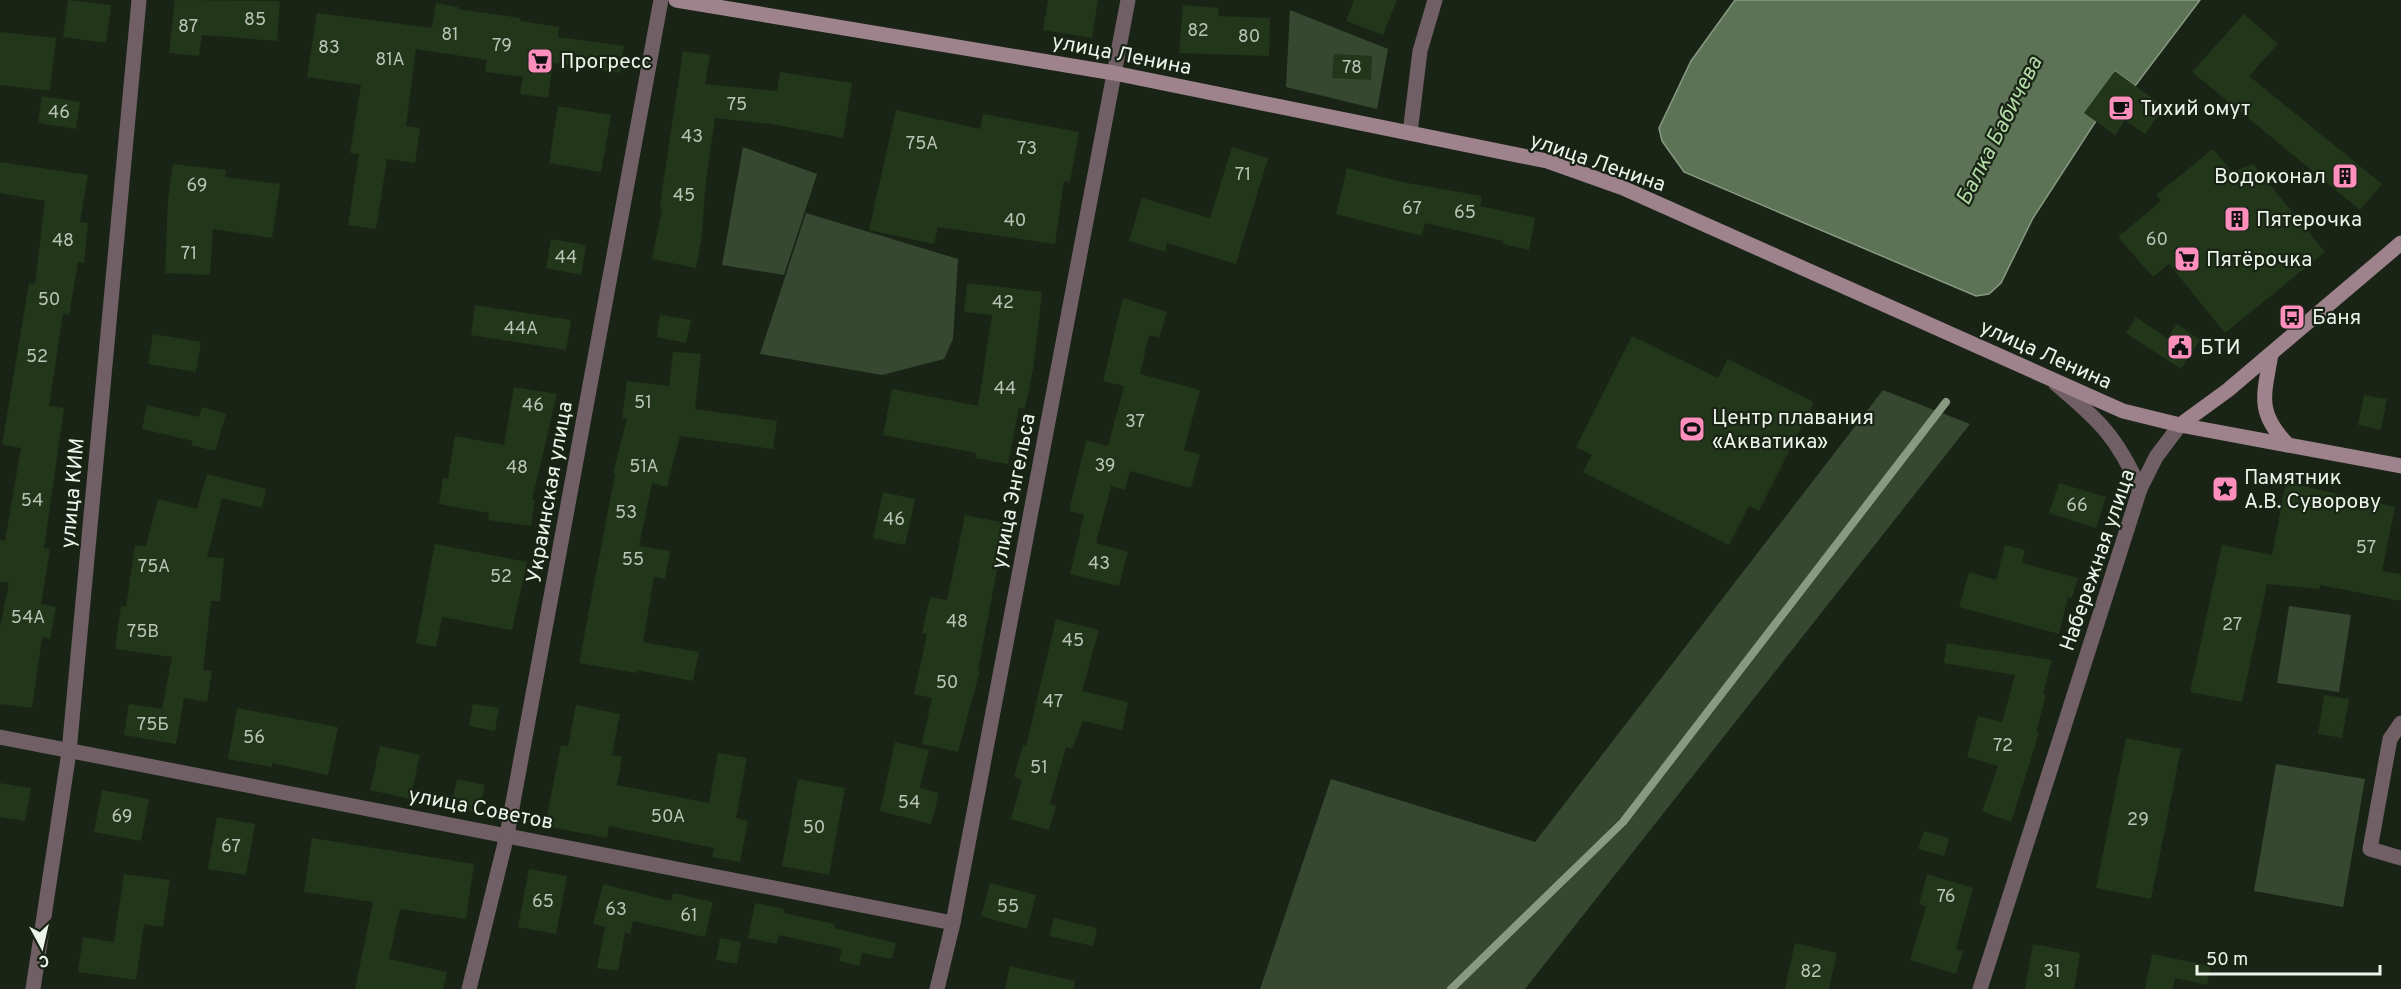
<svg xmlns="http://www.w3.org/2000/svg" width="2401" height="989" font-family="Overpass,sans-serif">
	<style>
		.green { fill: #364930 }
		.water { fill: #5c7355; stroke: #889a82; stroke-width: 1.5 }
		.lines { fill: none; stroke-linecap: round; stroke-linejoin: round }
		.stream { stroke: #889a82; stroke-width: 8 }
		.building { fill: #22361a }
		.street { stroke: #705f65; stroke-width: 15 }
		.secondary { stroke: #9e828c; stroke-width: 15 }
		.labels { text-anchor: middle; stroke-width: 4.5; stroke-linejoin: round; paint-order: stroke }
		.number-label { font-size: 18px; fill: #bac4b6 }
		.street-label { font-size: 21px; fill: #edf4ea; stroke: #192416 }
		.poi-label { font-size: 21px; fill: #edf4ea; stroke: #192416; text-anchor: start }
		.water-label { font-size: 22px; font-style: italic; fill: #b3dba6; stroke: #192416 }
	</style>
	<rect width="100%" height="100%" fill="#192416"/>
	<g class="green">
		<path d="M1290,10L1388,49L1377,109L1286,87Z"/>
		<path d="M743,147L817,174L784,275L722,265Z"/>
		<path d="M806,213L958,259L953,339L944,359L882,375L760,354Z"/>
		<path d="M1883,390L1970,424L1525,989H1260L1331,779L1535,842Z"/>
		<path d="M2289,606L2351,615L2339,692L2277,683Z"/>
		<path d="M2276,764L2365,779L2343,907L2254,891Z"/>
	</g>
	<path class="water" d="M1735,0H2200L2135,86L2115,71L2096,121L2033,218L2001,283L1989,294L1976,296L1684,172L1662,141L1659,128L1691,61Z"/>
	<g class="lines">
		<path class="stream" d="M1451,989L1623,822L1946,402"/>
	</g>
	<g class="building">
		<path d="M68,0L111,5L106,43L63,37Z"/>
		<path d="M175,0L280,1L277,41L202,35L199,56L169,53Z"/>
		<path d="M1048,0H1098L1092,38L1043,30Z"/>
		<path d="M1354,0H1397L1383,35L1346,21Z"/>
		<path d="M436,3L458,7V9L520,18V21L559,27L558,37L624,46L620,73L553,63L548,98L520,94L523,77L485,72L487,60L416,49L406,126L420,128L415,163L387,159L376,229L348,225L359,154L350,153L361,85L307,77L317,13L432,28Z"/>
		<path d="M1183,5L1219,8L1218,16L1270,18L1269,56L1179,53Z"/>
		<path d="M2244,14L2278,44L2249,76L2382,184L2360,210L2192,72Z"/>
		<path d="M0,32L56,38L50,91L0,85Z"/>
		<path d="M683,51L710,55L705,84L777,91L780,72L852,83L843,138L772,124L715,118L706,181L701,242L696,268L652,259L662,209L660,208L664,177Z"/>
		<path d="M1334,54L1372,56L1371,80L1332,78Z"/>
		<path d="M2115,71L2164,107L2145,134L2125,120L2115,135L2084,113Z"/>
		<path d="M42,96L80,102L76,129L38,123Z"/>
		<path d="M558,106L611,115L601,172L549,163Z"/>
		<path d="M896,110L980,129L983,114L1079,132L1070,182L1064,181L1055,244L938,227L934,244L869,230Z"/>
		<path d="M1232,147L1268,158L1236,264L1167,243L1165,252L1129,241L1142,198L1210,218Z"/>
		<path d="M2213,149L2232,172L2253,164L2325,252L2225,333L2169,264L2153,277L2118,237L2161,201L2156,195Z"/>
		<path d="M0,162L88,175L80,222L88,223L84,263L78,262L69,315L63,314L49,406L64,408L44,548L50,549L41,604L56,607L50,639L42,637L32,708L0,704V627L9,583L0,582V540L5,541L21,448L2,445L29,283L35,284L45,201L0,193Z"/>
		<path d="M173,164L226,170L225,177L280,184L272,238L213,229L210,275L165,273L168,199Z"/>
		<path d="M1347,168L1402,182L1482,196L1480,206L1535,218L1529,250L1503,244L1504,241L1425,223L1422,236L1336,214Z"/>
		<path d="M551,239L586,245L581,275L546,268Z"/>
		<path d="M967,283L1042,292L1034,364L1025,409L1019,408L1008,464L975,458L976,453L883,435L892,389L978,406L992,315L964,312Z"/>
		<path d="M1123,298L1167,312L1159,338L1149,335L1140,374L1200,390L1184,450L1200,454L1191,488L1130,471L1125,490L1111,486L1096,543L1128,552L1119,586L1070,574L1084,515L1069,511L1086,440L1108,446L1124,386L1103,381Z"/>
		<path d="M475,305L571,320L566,350L471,335Z"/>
		<path d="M660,315L691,320L686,343L657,337Z"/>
		<path d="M2136,317L2167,338L2177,324L2200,340L2181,369L2126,333Z"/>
		<path d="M153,334L201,342L196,372L148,364Z"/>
		<path d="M1632,336L1718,378L1728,359L1814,402L1759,511L1749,506L1729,545L1583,472L1592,455L1576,447Z"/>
		<path d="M673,352L701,354L695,409L777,421L773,449L680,436L667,487L652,483L639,546L670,551L665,579L654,577L643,642L699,652L693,681L637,670V673L579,663L615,474L613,473L627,419H622L627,381L669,386Z"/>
		<path d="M514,387L557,394L532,500H535L531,526L488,520L489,513L439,504L443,478L448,479L455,436L504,445Z"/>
		<path d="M2364,395L2387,399L2381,430L2358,425Z"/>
		<path d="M147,405L199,417L202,407L226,414L215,451L191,445L193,441L142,429Z"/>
		<path d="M207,474L266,489L262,508L222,498L207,557L224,558L220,601H211L203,670L212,671L207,702L184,698L176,744L124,735L129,704L162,709L172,657L115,649L121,606L126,607L135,545L146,546L158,499L197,509Z"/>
		<path d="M2286,482L2395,507L2382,571L2401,574V601L2320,585V589L2267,584L2242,702L2190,692L2222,545L2272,555Z"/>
		<path d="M2059,483L2106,497L2096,528L2049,513Z"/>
		<path d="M883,492L915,499L905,545L873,538Z"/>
		<path d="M965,515L1006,523L978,670H980L958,752L922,744L932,698L914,694L927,634L922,633L930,597L947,600Z"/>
		<path d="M435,544L527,562L512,630L442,617L436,647L416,643Z"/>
		<path d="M2005,545L2025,550L2022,563L2078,578L2072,598L2068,597L2059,634L1959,607L1969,572L1996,580Z"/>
		<path d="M1056,619L1099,630L1082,691L1128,702L1122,730L1083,721L1072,749L1066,747L1050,804L1056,806L1049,830L1011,819L1022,779L1014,777L1023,745L1026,746Z"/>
		<path d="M1947,643L2052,660L2043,694L2046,695L2036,732L2039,733L2011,822L1982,811L1998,766L1967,757L1978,716L2002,722L2015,675L1944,663Z"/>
		<path d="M2324,695L2349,699L2342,738L2318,734Z"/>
		<path d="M473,704L499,708L495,731L469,726Z"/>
		<path d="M576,705L620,714L612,755L622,757L617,785L709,803L718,753L747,758L736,818L748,821L740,862L712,857L714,848L609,826L607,838L545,826L561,745L568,747Z"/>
		<path d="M237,708L338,727L328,775L272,763V767L228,759Z"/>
		<path d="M2126,738L2181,749L2151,899L2096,888Z"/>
		<path d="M895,742L929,750L920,788L939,793L931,824L880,811Z"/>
		<path d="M380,746L420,755L410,799L370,790Z"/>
		<path d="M457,779L485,785L479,813L451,807Z"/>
		<path d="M798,779L845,788L829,875L782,866Z"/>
		<path d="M0,783L31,788L25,821L0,817Z"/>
		<path d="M102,790L149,799L141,841L94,832Z"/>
		<path d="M217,817L255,824L246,875L208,869Z"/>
		<path d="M1924,831L1949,838L1944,856L1918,849Z"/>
		<path d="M312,838L474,864L466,919L400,909L389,959L447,972L443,989H355L373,902L304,892Z"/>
		<path d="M529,869L567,876L556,934L518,927Z"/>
		<path d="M124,874L170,880L163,927L144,924L136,980L78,972L83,937L114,942Z"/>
		<path d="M1927,874L1973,888L1956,949L1963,951L1956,974L1910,960L1926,907L1919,904Z"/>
		<path d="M990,883L1036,895L1027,929L981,916Z"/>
		<path d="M603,884L671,901L673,893L713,902L705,937L633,921L630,934L625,932L618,971L597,968L605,927L593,924Z"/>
		<path d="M755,903L784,909L783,913L835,924L834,928L896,943L892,959L862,953L859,966L839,961L842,949L779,935L777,944L748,938Z"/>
		<path d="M1054,918L1097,928L1093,946L1050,936Z"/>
		<path d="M720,938L741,942L737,964L716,960Z"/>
		<path d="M1795,943L1837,953L1829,989H1785Z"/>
		<path d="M2033,944L2080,953L2074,989H2025Z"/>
		<path d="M2152,954L2211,966L2207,985L2175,978L2173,989H2145Z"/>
		<path d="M1010,966L1075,981L1074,989H1005Z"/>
	</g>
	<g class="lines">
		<g class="street">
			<path d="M1410,133L1420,51L1435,0"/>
			<path d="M2056,384C2099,420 2117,437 2140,489"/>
			<path d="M2401,723L2390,739L2370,849L2401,858"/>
			<path d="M0,737L953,923"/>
			<path d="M33,989L69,752L139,0"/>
			<path d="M469,989L507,835L661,0"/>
			<path d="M937,989L953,923L1128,0"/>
			<path d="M1980,989L2140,489L2156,457L2180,425"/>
		</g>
		<g class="secondary">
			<path d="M676,0L1114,73L1547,161L1623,188L2123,411L2180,425L2401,466"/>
			<path d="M2271,354C2264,396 2256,412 2288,445"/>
			<path d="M2180,425L2228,390L2401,243"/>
		</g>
	</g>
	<defs>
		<g id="supermarket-square" transform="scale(1.35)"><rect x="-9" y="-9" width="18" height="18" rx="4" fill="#fe8ebb" stroke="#192416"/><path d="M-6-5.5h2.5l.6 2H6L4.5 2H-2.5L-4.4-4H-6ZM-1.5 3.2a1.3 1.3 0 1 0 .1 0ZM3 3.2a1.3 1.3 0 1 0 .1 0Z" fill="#111"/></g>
		<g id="cafe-square" transform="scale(1.35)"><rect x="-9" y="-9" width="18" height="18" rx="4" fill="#fe8ebb" stroke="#192416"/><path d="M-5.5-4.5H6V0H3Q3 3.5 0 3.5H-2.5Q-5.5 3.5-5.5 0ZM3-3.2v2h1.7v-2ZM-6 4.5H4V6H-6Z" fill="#111"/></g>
		<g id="building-square" transform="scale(1.35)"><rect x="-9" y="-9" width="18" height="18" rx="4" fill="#fe8ebb" stroke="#192416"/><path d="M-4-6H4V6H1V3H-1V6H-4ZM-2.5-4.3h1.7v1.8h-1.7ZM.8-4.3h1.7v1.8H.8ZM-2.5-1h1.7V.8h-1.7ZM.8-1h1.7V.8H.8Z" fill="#111"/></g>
		<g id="bus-square" transform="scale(1.35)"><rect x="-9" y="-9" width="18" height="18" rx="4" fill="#fe8ebb" stroke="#192416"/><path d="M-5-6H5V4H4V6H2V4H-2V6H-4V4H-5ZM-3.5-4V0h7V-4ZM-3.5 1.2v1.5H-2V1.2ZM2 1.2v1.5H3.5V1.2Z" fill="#111"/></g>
		<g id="civic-square" transform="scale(1.35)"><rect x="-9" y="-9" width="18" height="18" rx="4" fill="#fe8ebb" stroke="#192416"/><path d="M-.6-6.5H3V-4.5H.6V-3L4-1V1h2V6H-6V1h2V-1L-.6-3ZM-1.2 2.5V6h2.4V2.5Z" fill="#111"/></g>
		<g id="stadium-square" transform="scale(1.35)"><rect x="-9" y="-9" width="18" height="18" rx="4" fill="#fe8ebb" stroke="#192416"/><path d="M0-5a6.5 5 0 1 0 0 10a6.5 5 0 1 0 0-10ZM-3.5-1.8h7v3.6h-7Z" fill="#111"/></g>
		<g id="sight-square" transform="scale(1.35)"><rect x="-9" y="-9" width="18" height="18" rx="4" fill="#fe8ebb" stroke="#192416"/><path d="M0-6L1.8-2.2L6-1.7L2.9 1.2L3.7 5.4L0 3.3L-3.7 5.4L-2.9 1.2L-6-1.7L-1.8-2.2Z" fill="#111"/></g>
	</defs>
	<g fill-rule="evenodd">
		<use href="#supermarket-square" x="540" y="61"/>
		<use href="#cafe-square" x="2121" y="108"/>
		<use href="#building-square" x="2345" y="176"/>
		<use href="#building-square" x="2237" y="219"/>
		<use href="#supermarket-square" x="2187" y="259"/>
		<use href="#bus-square" x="2292" y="317"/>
		<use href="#civic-square" x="2180" y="347"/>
		<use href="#stadium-square" x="1692" y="429"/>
		<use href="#sight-square" x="2225" y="489"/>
	</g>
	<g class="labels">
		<g class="number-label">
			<text x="255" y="25">85</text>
			<text x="188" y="32">87</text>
			<text x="1198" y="36">82</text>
			<text x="450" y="40">81</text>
			<text x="1249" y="42">80</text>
			<text x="502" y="51">79</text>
			<text x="329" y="53">83</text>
			<text x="390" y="65">81А</text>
			<text x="1352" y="73">78</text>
			<text x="737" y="110">75</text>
			<text x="59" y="118">46</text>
			<text x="692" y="142">43</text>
			<text x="922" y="149">75А</text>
			<text x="1027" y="154">73</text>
			<text x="1243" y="180">71</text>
			<text x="197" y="191">69</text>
			<text x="684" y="201">45</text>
			<text x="1412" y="214">67</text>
			<text x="1465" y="218">65</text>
			<text x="1015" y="226">40</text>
			<text x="2157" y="245">60</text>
			<text x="63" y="246">48</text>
			<text x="189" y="259">71</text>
			<text x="566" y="263">44</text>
			<text x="49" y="305">50</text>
			<text x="1003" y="308">42</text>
			<text x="521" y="334">44А</text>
			<text x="37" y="362">52</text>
			<text x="1005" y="394">44</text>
			<text x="643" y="408">51</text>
			<text x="533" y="411">46</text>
			<text x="1135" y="427">37</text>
			<text x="1105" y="471">39</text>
			<text x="644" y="472">51А</text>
			<text x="517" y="473">48</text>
			<text x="32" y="506">54</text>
			<text x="2077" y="511">66</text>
			<text x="626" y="518">53</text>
			<text x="894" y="525">46</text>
			<text x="2366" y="553">57</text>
			<text x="633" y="565">55</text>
			<text x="1099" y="569">43</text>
			<text x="154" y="572">75А</text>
			<text x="501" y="582">52</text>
			<text x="28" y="623">54А</text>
			<text x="957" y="627">48</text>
			<text x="2232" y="630">27</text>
			<text x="143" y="637">75В</text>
			<text x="1073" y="646">45</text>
			<text x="947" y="688">50</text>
			<text x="1053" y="707">47</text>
			<text x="153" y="730">75Б</text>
			<text x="254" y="743">56</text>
			<text x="2003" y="751">72</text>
			<text x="1039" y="773">51</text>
			<text x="909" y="808">54</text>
			<text x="122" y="822">69</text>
			<text x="668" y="822">50А</text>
			<text x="2138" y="825">29</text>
			<text x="814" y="833">50</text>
			<text x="231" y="852">67</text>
			<text x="1946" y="902">76</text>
			<text x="543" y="907">65</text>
			<text x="1008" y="912">55</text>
			<text x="616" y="915">63</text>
			<text x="689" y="921">61</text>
			<text x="1811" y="977">82</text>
			<text x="2052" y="977">31</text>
		</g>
		<g class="street-label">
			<text transform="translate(1122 54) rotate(11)" y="7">улица Ленина</text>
			<text transform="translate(1598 162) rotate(19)" y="7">улица Ленина</text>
			<text transform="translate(2046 354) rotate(24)" y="7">улица Ленина</text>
			<text transform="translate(1013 491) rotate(-79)" y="7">улица Энгельса</text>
			<text transform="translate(549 492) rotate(-80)" y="7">Украинская улица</text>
			<text transform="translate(72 493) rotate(-85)" y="7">улица КИМ</text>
			<text transform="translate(2097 560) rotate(-71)" y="7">Набережная улица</text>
			<text transform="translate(481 808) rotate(11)" y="7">улица Советов</text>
		</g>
		<g class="poi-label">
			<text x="560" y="68">Прогресс</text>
			<text x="2140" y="115">Тихий омут</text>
			<text x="2326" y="183" text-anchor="end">Водоконал</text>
			<text x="2256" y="226">Пятерочка</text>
			<text x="2206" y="266">Пятёрочка</text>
			<text x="2312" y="324">Баня</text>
			<text x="2200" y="354">БТИ</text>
			<text x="1712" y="424">Центр плавания<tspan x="1712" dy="24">«Акватика»</tspan></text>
			<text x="2244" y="484">Памятник<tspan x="2244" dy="24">А.В. Суворову</tspan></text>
		</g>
		<g class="water-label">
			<text transform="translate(1998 130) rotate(-63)" y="8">Балка Бабичева</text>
		</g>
	</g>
	<g transform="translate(42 947) rotate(172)" stroke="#192416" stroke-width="4.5" paint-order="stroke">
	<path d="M0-4.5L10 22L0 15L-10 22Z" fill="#edf4ea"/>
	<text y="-9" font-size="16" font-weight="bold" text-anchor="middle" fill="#edf4ea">С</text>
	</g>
	<path d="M2197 965v9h183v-9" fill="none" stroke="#edf4ea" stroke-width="3"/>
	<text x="2206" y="965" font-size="18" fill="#edf4ea" stroke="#192416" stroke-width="4.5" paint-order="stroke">50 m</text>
</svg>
